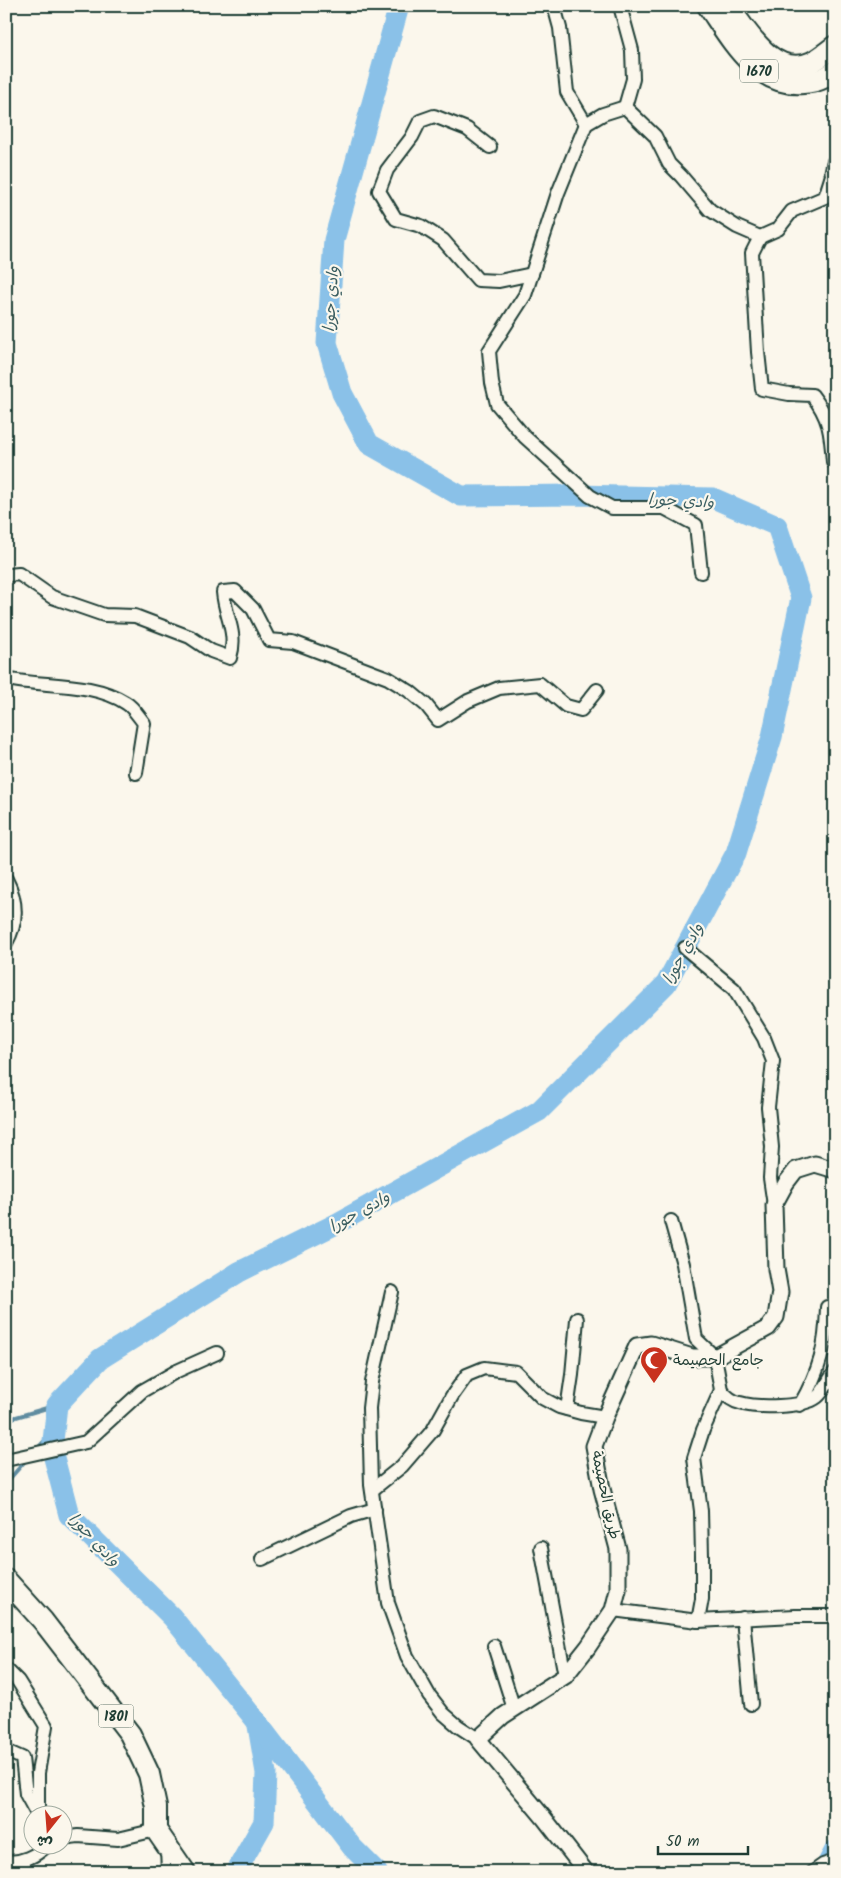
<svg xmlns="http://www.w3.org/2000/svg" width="841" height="1878" font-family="Kalam,'Playpen Sans Arabic',sans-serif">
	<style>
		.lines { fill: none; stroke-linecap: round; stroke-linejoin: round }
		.stream { stroke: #5f8ca0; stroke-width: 4 }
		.river { stroke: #8ac1e8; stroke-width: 21 }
		.minor-casing { stroke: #1f3d34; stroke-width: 16 }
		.tertiary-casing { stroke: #1f3d34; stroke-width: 19 }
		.primary-casing { stroke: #1f3d34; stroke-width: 24 }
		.trunk-casing { stroke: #1f3d34; stroke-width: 24 }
		.minor { stroke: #fbf7ec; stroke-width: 12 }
		.tertiary { stroke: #fbf7ec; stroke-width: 15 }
		.primary { stroke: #fbf7ec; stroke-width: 20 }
		.trunk { stroke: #fbf7ec; stroke-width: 20 }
		.labels { text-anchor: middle; stroke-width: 4.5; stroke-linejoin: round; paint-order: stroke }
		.shield { fill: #fbf7ec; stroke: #61756b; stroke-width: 1 }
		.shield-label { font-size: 14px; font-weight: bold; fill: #1f3d34 }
		.poi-label { font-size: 15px; fill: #1f3d34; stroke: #fbf7ec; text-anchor: start }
		.street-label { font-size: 15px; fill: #1f3d34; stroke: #fbf7ec }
		.water-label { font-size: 16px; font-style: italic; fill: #3a5e61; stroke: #fbf7ec }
	</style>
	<rect width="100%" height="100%" fill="#fbf7ec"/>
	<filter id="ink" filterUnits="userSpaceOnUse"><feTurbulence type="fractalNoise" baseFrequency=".02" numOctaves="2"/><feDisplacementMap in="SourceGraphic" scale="10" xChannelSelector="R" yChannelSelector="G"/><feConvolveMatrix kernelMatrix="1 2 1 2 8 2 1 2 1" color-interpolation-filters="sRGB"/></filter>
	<g filter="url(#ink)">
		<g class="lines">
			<g class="stream">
				<path d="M6,1420L57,1405"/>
				<path d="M36,1450L54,1431"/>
				<path d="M6,1483L26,1460"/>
			</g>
			<g class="river">
				<path d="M237,1870L264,1822L266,1773L258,1726"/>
				<path d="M377,1872L352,1847L257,1722L172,1617L69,1515L52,1450L57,1405L100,1359L239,1272L336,1224L539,1111L666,984L736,853L772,737L801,598L777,526L713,498L576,495L461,496L369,444L342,393L327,343L334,240L399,6"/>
				<path d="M823,1872L835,1850"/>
			</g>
			<g class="minor-casing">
				<g id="minor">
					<path d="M554,6L560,28L567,92L586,124"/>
					<path d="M620,6L632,50L633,79L625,107"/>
					<path d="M625,107L603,114L586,124L558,193L525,295L489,351L492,383L497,404L525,437L590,496L612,508H664L696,525L701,572"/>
					<path d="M625,107L655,136L669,164L681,176L710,210L737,227L760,237L778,229L792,211L825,197L833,172"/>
					<path d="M490,147L467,129L434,116L420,121L412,137L387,170L379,191L396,219L421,226L443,240L478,280L499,281L532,274"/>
					<path d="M760,237L752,253L758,352L762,389L789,394L812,395C830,418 831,434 833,462"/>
					<path d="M6,577L8,575L19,574L52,597L104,615L135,616L190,637L211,651L230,658C238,632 225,617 223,592L235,591L253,609L269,640L293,642L388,678L409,691L426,705L438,720L468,701L499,688L540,684L566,706L581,710L597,690"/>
					<path d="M6,679C44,687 93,681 126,703C133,707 139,717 144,723L136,773"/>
					<path d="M6,879C17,900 18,922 6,943"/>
					<path d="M685,948L734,989L764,1038L773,1061L768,1107L772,1147L770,1178L774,1205"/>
					<path d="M392,1292L372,1382L369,1408L371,1485L388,1603L407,1656L429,1695L443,1713L458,1726L478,1739"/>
					<path d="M721,1390C726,1396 731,1401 740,1403C756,1408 803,1408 817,1397C824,1392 829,1379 835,1372"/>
					<path d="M800,1405C820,1370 826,1347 827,1307"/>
					<path d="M567,1409L572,1375L577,1319"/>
					<path d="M6,1460L86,1442L142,1391L177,1371L217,1353"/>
					<path d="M372,1490L402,1466L433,1430L452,1396L467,1375L484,1368L516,1372L542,1398L559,1407L581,1413L605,1417"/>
					<path d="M541,1548L565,1676"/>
					<path d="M262,1559L351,1516L375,1509"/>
					<path d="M613,1610L698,1621L702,1599V1556L701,1511L694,1458L703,1430L721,1390L715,1357L696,1339L683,1264L671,1221"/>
					<path d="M743,1618L751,1704"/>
					<path d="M698,1621L795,1616H835"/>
					<path d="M494,1646L514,1709"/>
					<path d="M6,1669L18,1681L46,1726L38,1773V1816"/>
					<path d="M6,1751L22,1758L26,1794L37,1814"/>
					<path d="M62,1838L78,1836L118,1839L156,1830"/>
					<path d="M167,1847L168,1872"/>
					<path d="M6,1862C21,1863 36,1856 46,1846"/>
					<path d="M813,1872L823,1865L835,1861"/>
				</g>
			</g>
			<g class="tertiary-casing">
				<g id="tertiary">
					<path d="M835,163L833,172H835"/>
					<path d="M586,1872L544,1818L478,1739L503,1716L565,1676L588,1647L613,1610L618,1590V1549L602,1489L594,1446L605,1417L637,1346L651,1344L692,1357H715L768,1328L776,1317L780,1292L776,1269L774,1205L786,1183L796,1170L815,1164L835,1170"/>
				</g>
			</g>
			<g class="primary-casing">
				<path id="primary" d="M6,1580L43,1621L130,1734L149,1774L156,1807V1830L185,1872"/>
			</g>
			<g class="trunk-casing">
				<g id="trunk">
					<path d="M708,6C731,39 756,87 803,83C816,82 824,79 835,71"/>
					<path d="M728,6C747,31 774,80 812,62C820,58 828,51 835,46"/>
				</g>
			</g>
			<use href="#minor" class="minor"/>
			<use href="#tertiary" class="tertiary"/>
			<use href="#primary" class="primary"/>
			<use href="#trunk" class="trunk"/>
		</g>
	</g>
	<defs>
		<g id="mosque-pin" transform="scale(1.4375)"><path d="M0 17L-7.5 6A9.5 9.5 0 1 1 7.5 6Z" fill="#c8321e" stroke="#fbf7ec"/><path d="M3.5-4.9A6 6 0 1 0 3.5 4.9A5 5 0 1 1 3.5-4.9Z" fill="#fff"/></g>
	</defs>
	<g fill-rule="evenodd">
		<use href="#mosque-pin" x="654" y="1360"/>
	</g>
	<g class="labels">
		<g class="shield">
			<rect x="740" y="59.5" width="38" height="23" rx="4"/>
			<rect x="98.5" y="1704.5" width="35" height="23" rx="4"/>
		</g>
		<g class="shield-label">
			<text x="759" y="76">1670</text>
			<text x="116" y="1721">1801</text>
		</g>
		<g class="poi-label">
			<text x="673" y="1365">جامع الحصيمة</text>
		</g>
		<g class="street-label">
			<text transform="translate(606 1495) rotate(78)" y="5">طريق الحصيمة</text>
		</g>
		<g class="water-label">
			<text transform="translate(330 299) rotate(-86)" y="6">وادي جورا</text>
			<text transform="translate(681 500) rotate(3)" y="6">وادي جورا</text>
			<text transform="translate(682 953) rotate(-61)" y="6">وادي جورا</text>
			<text transform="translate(359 1211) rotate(-29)" y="6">وادي جورا</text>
			<text transform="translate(95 1539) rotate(47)" y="6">وادي جورا</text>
		</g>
	</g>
	<rect width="841" height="1878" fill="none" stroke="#fbf7ec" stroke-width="25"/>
	<rect x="12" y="12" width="816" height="1853" fill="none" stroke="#1f3d34" stroke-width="2" filter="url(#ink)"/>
	<g transform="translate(48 1830) rotate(197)"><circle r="24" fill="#fbf7ec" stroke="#a3ada2"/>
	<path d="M0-4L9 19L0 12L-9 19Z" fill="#c8321e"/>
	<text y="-8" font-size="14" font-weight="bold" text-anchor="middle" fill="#1f3d34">ش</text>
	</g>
	<path d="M658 1846v8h90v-8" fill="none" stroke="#1f3d34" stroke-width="2.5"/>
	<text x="666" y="1846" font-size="15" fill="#1f3d34" stroke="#fbf7ec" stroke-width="4" paint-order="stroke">50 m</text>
</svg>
